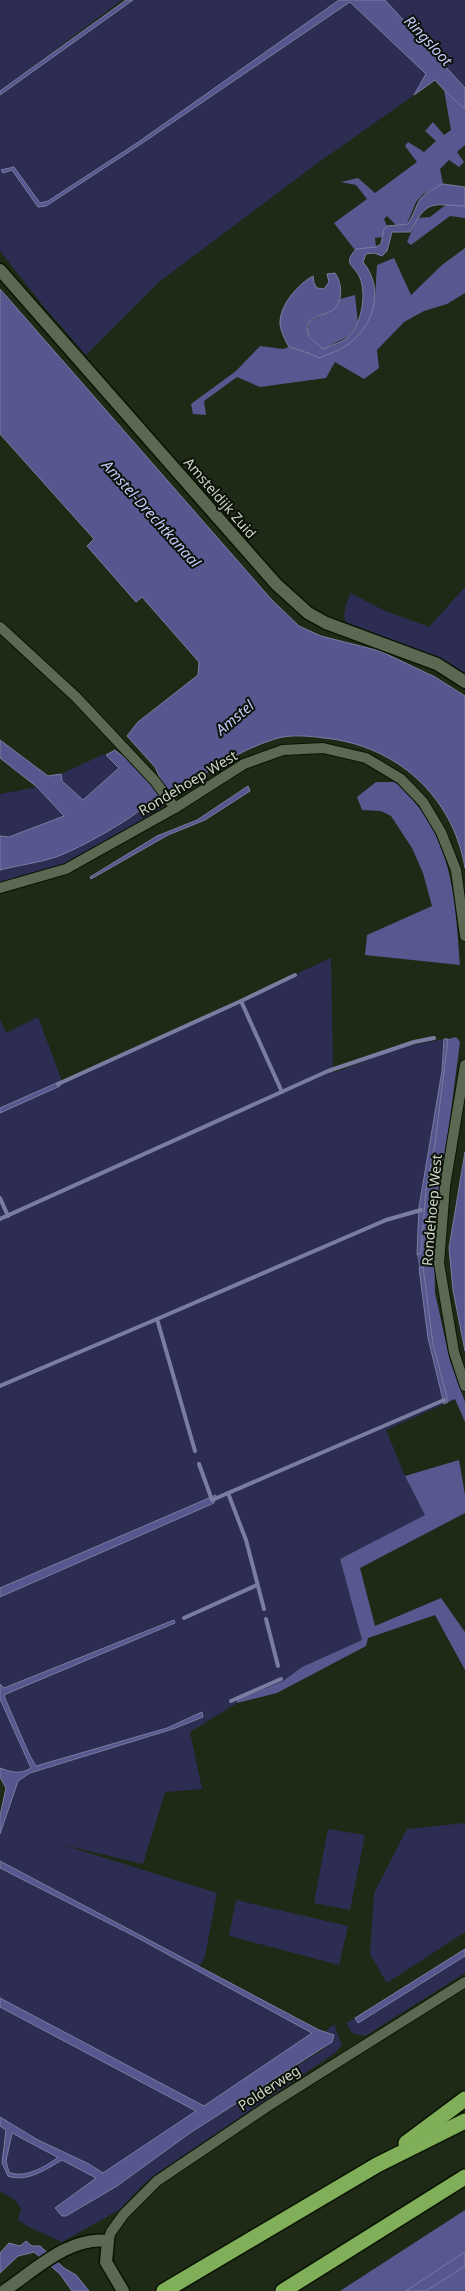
<svg xmlns="http://www.w3.org/2000/svg" width="465" height="2291" font-family="'Noto Sans',sans-serif">
	<style>
		.green { fill: #2d2d53 }
		.forest { fill: #575890 }
		.water { fill: #56578f; stroke: #7a7da0; fill-rule: evenodd }
		.lines { fill: none; stroke-linecap: round; stroke-linejoin: round }
		.stream { stroke: #7a7da0; stroke-width: 4 }
		.street-casing { stroke: #091302; stroke-width: 12 }
		.secondary-casing { stroke: #091302; stroke-width: 15 }
		.highway-casing { stroke: #091302; stroke-width: 18 }
		.street { stroke: #5c6952; stroke-width: 10 }
		.secondary { stroke: #5c6952; stroke-width: 12 }
		.highway { stroke: #81af59; stroke-width: 15 }
		.labels { text-anchor: middle; stroke-width: 4; stroke-linejoin: round; paint-order: stroke }
		.street-label { font-size: 14px; fill: #ced6c9; stroke: #0c1108 }
		.water-label { font-size: 15px; font-style: italic; fill: #c4c7fb; stroke: #0c1108 }
	</style>
	<rect width="100%" height="100%" fill="#1f2a16"/>
	<g class="green">
		<path d="M0,0H122L0,91Z"/>
		<path d="M133,0H339L137,143L138,146L351,2L426,74L414,95L315,165L159,282L86,355L45,308L0,251V95Z"/>
		<path d="M385,0H465V88Z"/>
		<path d="M465,587V675L429,654L346,622L344,617L346,605L351,593L383,610L429,627Z"/>
		<path d="M104,754L120,768L83,800L62,781L61,774Z"/>
		<path d="M37,787L64,816L9,837L0,836V794Z"/>
		<path d="M159,797L164,806C133,826 102,849 67,863C46,872 23,877 0,882V870L56,857L131,817Z"/>
		<path d="M331,958L333,1073L402,1047L444,1039L442,1071L419,1207L417,1255L428,1338L444,1404L386,1430L405,1476L426,1515L340,1559L362,1640L302,1667L283,1681L237,1700V1703L190,1732L202,1789L165,1792L143,1864L60,1844L217,1893L205,1956L200,1966L0,1861V1834L13,1792L18,1781L30,1773L173,1729L203,1717L202,1712L167,1728L36,1766L29,1754L4,1696L6,1694L175,1622L174,1620L3,1688L0,1684V1597L214,1503L216,1495L0,1588V1113L59,1086L61,1082L0,1108V1020L6,1033L38,1017L62,1081Z"/>
		<path d="M0,1699L31,1768C20,1775 11,1773 0,1768Z"/>
		<path d="M465,1823V1932L387,1983L370,1954L374,1893L407,1829Z"/>
		<path d="M328,1829L365,1835L350,1910L314,1903Z"/>
		<path d="M0,1868L134,1936L313,2033L204,2106L0,1998Z"/>
		<path d="M236,1900L348,1926L339,1965L229,1936Z"/>
		<path d="M465,1956V1973L365,2036L352,2033L346,2023L355,2018L358,2022Z"/>
		<path d="M0,2007L197,2111L103,2173L89,2164L38,2140L0,2117Z"/>
		<path d="M334,2024L342,2045L335,2053L159,2172L145,2183L119,2210L62,2242L29,2227L18,2220L21,2209L16,2201L0,2191V2126L6,2130L3,2147L5,2172L16,2179L46,2170L62,2160L96,2178L56,2207L62,2216H66L117,2186L190,2133L321,2051L332,2042L334,2035L326,2031Z"/>
		<path d="M12,2133L58,2158C45,2167 25,2179 9,2171L6,2161Z"/>
	</g>
	<g class="forest">
		<path d="M444,90L465,109V145L457,152L464,162L459,167L449,160L440,169L443,184L423,194L416,202L407,224L396,225L387,216L384,219L387,226L384,229L383,237L375,238L376,247L355,250L334,223L367,199L356,185L341,182L358,178L375,193L417,162L405,146L408,142L424,152L436,141L425,131L433,122L444,135L451,130Z"/>
		<path d="M447,204L465,205V218L450,216L411,245L407,242L417,218L430,217Z"/>
		<path d="M465,248V293L447,304L424,311L404,322L377,350L379,368L364,379L335,362L326,378L260,387L237,377L204,401L206,415L193,414L191,404L236,371L260,346L283,349L289,347C308,354 323,355 342,349L375,297L377,265L394,258L411,295L442,265Z"/>
		<path d="M355,295L358,323L349,336L323,349C312,342 304,335 310,321L334,309L340,299Z"/>
		<path d="M376,782H395C452,832 455,893 460,965L365,955L367,935L432,906L423,873L412,848L391,816L381,811L362,810L357,797Z"/>
		<path d="M456,1037L460,1042L444,1164L434,1227L435,1293L450,1361L465,1402V1422L455,1399L448,1402L433,1344L423,1268H419L417,1255L421,1252L426,1189L435,1144L448,1039Z"/>
		<path d="M459,1460L465,1495V1513L360,1568L375,1626L441,1598L465,1632V1670L435,1615L368,1638L366,1646L277,1693L237,1703V1700L283,1681L302,1667L362,1640L340,1559L425,1515L405,1476Z"/>
		<path d="M465,2210V2252L406,2291H340Z"/>
		<path d="M465,2266V2291H426Z"/>
	</g>
	<g class="water">
		<path d="M126,0H133L0,95V91Z"/>
		<path d="M339,0H385L465,88V109L444,90L435,80L414,95L426,74L350,2L138,146L46,206L38,207L12,170L3,173L1,170L14,167L40,203L48,201L137,143Z"/>
		<path d="M443,184L465,187V206C432,205 428,198 410,232H392L387,251L382,256L374,253L366,254L363,262C386,290 373,329 344,347C337,352 327,354 319,358C315,355 294,348 289,347C285,340 281,332 280,324C279,306 298,284 313,276L314,283L317,288L324,289L329,282L327,274L335,273C343,284 344,306 329,312C322,315 316,316 310,321L307,327L309,337L323,349C331,345 341,343 348,337C361,326 367,295 360,278C354,264 342,265 356,249L376,247L381,244L384,229L387,226L408,224C423,197 413,199 443,184Z"/>
		<path d="M0,289L271,599L299,626L321,636L380,651L435,677L465,696V868C453,796 396,745 324,738C309,736 290,734 275,739C239,750 209,771 178,791C162,790 147,805 135,814C117,827 76,850 56,857C39,863 18,865 0,870V836L9,837L64,816L37,787L0,758V740L48,776L61,774L62,781L83,800L119,768L106,755L115,750L137,768L152,785L160,778L155,767L127,736L138,722L198,675L199,662L142,597L136,602L87,546L94,539L0,434Z"/>
		<path d="M248,786L250,791L205,820L168,835L91,879L90,877L157,836L197,820Z"/>
		<path d="M444,1039H448L435,1144L426,1189L421,1253L417,1255L419,1207L442,1071Z"/>
		<path d="M61,1081L60,1086L0,1113V1108Z"/>
		<path d="M465,1152V1351L453,1290L449,1248Z"/>
		<path d="M423,1267L433,1344L448,1402L444,1404L428,1338L419,1268Z"/>
		<path d="M216,1495L214,1503L0,1597V1588Z"/>
		<path d="M174,1620L175,1623L6,1694L4,1696L29,1754L36,1766L167,1728L202,1712L203,1717L173,1729L30,1773L18,1781L0,1834V1816L6,1788L0,1777V1768C11,1772 20,1775 31,1768L0,1699V1684L4,1688Z"/>
		<path d="M0,1861L319,2030L334,2035L332,2042L190,2133L117,2186L66,2216H62L55,2208L96,2178L62,2160C47,2169 26,2183 8,2176L2,2163L6,2130L0,2126V2117L38,2140L89,2164L103,2173L196,2111L0,2007V1998L204,2106L312,2033L134,1936L0,1868ZM12,2133L57,2157V2158C45,2167 24,2179 9,2172L6,2161Z"/>
		<path d="M465,1949V1956L358,2023L355,2018Z"/>
		<path d="M26,2241L32,2246H40L64,2268L76,2275L89,2291H72L60,2274L34,2252L18,2256L0,2273V2253L9,2243L20,2246Z"/>
		<path d="M465,2252V2266L426,2291H406Z"/>
	</g>
	<g class="lines">
		<g class="stream">
			<path d="M58,1084L241,1001"/>
			<path d="M282,1092L241,1001L295,975"/>
			<path d="M0,1198L8,1216"/>
			<path d="M0,1219L328,1071L414,1042L434,1038"/>
			<path d="M0,1386L157,1319"/>
			<path d="M195,1451L157,1319L386,1220L421,1210"/>
			<path d="M199,1464L212,1500L444,1400"/>
			<path d="M228,1493L246,1540L264,1609"/>
			<path d="M184,1618L257,1585"/>
			<path d="M266,1619L278,1666"/>
			<path d="M231,1701L281,1679"/>
		</g>
		<g class="street-casing">
			<g id="street">
				<path d="M0,627L76,697L154,780L175,808"/>
				<path d="M0,888L66,869L175,808L244,764L283,750L323,748L366,758L401,779L423,802L441,832L456,870L465,936"/>
				<path d="M465,1065L445,1186L439,1263L454,1352L465,1386"/>
				<path d="M108,2241L111,2232L124,2214L157,2181L268,2106L465,1982"/>
			</g>
		</g>
		<g class="secondary-casing">
			<g id="secondary">
				<path d="M0,270L276,584L308,613L326,623L437,664L465,682"/>
				<path d="M4,2291C34,2271 69,2236 108,2241L106,2262L123,2291"/>
			</g>
		</g>
		<g class="highway-casing">
			<g id="highway">
				<path d="M406,2143L465,2099"/>
				<path d="M164,2291L377,2165L465,2121"/>
				<path d="M283,2291L465,2177"/>
			</g>
		</g>
		<use href="#street" class="street"/>
		<use href="#secondary" class="secondary"/>
		<use href="#highway" class="highway"/>
	</g>
	<g class="labels">
		<g class="street-label">
			<text transform="translate(220 498) rotate(49)" y="5">Amsteldijk Zuid</text>
			<text transform="translate(188 783) rotate(-31)" y="5">Rondehoep West</text>
			<text transform="translate(432 1210) rotate(-85)" y="5">Rondehoep West</text>
			<text transform="translate(269 2088) rotate(-33)" y="5">Polderweg</text>
		</g>
		<g class="water-label">
			<text transform="translate(428 41) rotate(47)" y="5">Ringsloot</text>
			<text transform="translate(151 514) rotate(48)" y="5">Amstel-Drechtkanaal</text>
			<text transform="translate(235 718) rotate(-40)" y="5">Amstel</text>
		</g>
	</g>
</svg>
